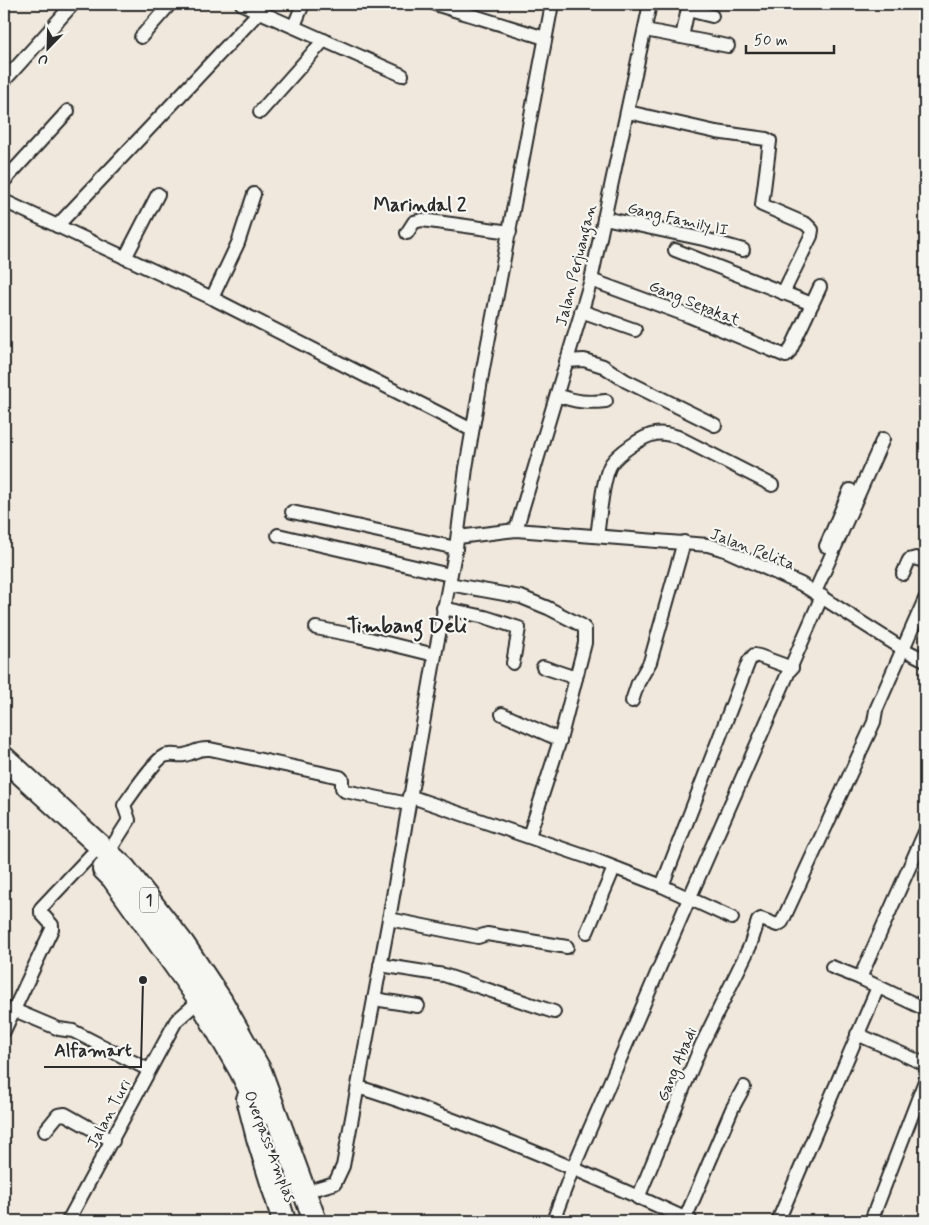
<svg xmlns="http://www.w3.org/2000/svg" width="929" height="1225" font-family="Mynerve,sans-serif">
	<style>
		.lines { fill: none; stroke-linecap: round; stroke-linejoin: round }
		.street-casing { stroke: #2b2b2b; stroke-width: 16 }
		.highway-casing { stroke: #2b2b2b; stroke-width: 26 }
		.street { stroke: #f6f6f2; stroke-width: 12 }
		.highway { stroke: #f6f6f2; stroke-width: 22 }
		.labels { text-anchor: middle; stroke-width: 4.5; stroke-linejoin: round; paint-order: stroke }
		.shield { fill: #f6f6f2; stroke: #686867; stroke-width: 1 }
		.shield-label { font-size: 15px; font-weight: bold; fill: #2b2b2b }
		.street-label { font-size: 16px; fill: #2b2b2b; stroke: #f6f6f2 }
		.quarter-label { font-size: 19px; font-weight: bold; fill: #2b2b2b; stroke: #f6f6f2 }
		.district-label { font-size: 21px; font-weight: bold; fill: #2b2b2b; stroke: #f6f6f2 }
		.leader { fill: none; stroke: #2b2b2b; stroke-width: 2 }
		.callout-dot { fill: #2b2b2b; stroke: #f6f6f2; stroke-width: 2 }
		.callout-label { font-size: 18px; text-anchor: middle; font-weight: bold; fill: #2b2b2b; stroke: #f6f6f2; stroke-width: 4.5; stroke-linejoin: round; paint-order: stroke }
	</style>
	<rect width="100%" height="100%" fill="#f0e8dd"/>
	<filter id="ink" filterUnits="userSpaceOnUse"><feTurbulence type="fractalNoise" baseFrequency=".02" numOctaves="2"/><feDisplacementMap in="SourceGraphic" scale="10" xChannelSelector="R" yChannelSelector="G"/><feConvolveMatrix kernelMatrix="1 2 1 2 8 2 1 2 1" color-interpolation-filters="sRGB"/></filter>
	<g filter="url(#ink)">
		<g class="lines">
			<g class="street-casing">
				<g id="street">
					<path d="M242,4L402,75"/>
					<path d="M435,4L545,38"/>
					<path d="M688,10L712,16"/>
					<path d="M294,26L303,4"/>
					<path d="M645,30L728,46"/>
					<path d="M141,37L170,4"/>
					<path d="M682,37L689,4"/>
					<path d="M4,81L73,4"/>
					<path d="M260,112L324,40"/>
					<path d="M628,112L716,132L766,139L770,141L762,205L806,224L812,230L811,236L783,293"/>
					<path d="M4,181L68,111"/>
					<path d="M4,201L212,298L472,430"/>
					<path d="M604,218L708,240L743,250"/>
					<path d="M57,226L259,12"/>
					<path d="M407,233L414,222L422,220L510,232"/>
					<path d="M675,250L812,304"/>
					<path d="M125,258L158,194"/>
					<path d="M591,280L689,316L786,356L789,353L820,287"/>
					<path d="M212,298L238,243L254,194"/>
					<path d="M581,311L635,330"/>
					<path d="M566,361L584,360L603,366L626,381L715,425"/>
					<path d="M557,395C576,402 587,403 606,401"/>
					<path d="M292,512L456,548"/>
					<path d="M516,530L591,280L650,4"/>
					<path d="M278,535L450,575"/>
					<path d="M597,536C600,519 602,478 611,464C618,454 642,436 655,434C662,432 671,435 678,437L772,485"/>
					<path d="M458,537L516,530L708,545L725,550L801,584L903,649L925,660"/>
					<path d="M826,546L850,490"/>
					<path d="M903,574L909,560L916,558L925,562"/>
					<path d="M449,584L521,597L548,608L581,625L585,629V643L560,740L529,836"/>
					<path d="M815,592L883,439"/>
					<path d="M443,608L485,617L519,628L513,663"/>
					<path d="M316,628L358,636L435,655"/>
					<path d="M543,667L576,678"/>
					<path d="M632,701L638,683L650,662L684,542"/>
					<path d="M502,714L560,740"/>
					<path d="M409,796L590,858L662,886L732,918"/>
					<path d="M108,853L129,820L124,805C132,794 154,761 164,756C171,753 177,756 184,755C196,753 195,748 210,749L340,777L342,779V788L345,791L408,804"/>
					<path d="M662,886L749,661L754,655L759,656L792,668"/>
					<path d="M389,919L478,937L487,934L567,947"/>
					<path d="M587,932L614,868"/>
					<path d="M380,965L444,975L554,1012"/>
					<path d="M832,967L860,978L925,1009"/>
					<path d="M860,978L925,832"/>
					<path d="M374,999L418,1006"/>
					<path d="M14,1010L59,1029L73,1031L149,1070"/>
					<path d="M4,1031L52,929V925L41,913V908L91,855"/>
					<path d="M857,1034L925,1064"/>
					<path d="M358,1087C472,1123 582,1171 691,1221"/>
					<path d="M45,1131L58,1115L65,1114L113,1141"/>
					<path d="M318,1188L335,1183L343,1166L389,919L435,655L456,548L466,468L483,369L552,4"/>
					<path d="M638,1198L701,1046L750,946L758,921L761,919L777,925L782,922L874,722L876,710L925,599"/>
					<path d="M685,1219L732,1109L744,1087"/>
					<path d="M68,1221L176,1021L200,1000"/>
					<path d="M553,1221L573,1168L689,899L822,596"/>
					<path d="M778,1221L878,987"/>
					<path d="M871,1221L925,1081"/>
				</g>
			</g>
			<g class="highway-casing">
				<g id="highway">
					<path d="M4,758L124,868L183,944L221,1001L260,1071L315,1221"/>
					<path d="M104,869L113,878L200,1000L241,1071L262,1114"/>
					<path d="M248,1099L258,1138L284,1221"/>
				</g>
			</g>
			<use href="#street" class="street"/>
			<use href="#highway" class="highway"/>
		</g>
	</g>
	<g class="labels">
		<rect class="shield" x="140" y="887.5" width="18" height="25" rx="4"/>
		<g class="shield-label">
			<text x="149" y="905">1</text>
		</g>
		<g class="street-label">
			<text transform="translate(678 218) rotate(13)" y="6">Gang Family II</text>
			<text transform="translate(575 265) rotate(-76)" y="6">Jalan Perjuangan</text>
			<text transform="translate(695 302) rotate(22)" y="6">Gang Sepakat</text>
			<text transform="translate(753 548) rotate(21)" y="6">Jalan Pelita</text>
			<text transform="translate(676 1064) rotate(-67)" y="6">Gang Abadi</text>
			<text transform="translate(108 1113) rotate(-62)" y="6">Jalan Turi</text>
			<text transform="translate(271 1146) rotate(69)" y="6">Overpass Amplas</text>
		</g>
		<g class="quarter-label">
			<text x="420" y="211">Marindal 2</text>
		</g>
		<g class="district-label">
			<text x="407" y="632">Timbang Deli</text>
		</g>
	</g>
	<path class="leader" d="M143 980L141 1067H44"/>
	<circle class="callout-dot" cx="143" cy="980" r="5"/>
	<g class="callout-label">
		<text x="93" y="1056">Alfamart</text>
	</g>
	<rect width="929" height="1225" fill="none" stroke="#f6f6f2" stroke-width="20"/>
	<rect x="10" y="10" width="909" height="1205" fill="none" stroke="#2b2b2b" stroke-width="2" filter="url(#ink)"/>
	<g transform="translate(48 48) rotate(203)" stroke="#f6f6f2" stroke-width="4" paint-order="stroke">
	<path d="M0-4L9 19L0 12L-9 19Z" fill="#2b2b2b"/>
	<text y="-8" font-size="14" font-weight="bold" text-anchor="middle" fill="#2b2b2b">U</text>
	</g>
	<path d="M746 45v8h88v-8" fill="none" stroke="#2b2b2b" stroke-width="2.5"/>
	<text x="754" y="45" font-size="15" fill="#2b2b2b" stroke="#f6f6f2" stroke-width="4" paint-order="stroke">50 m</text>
</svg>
